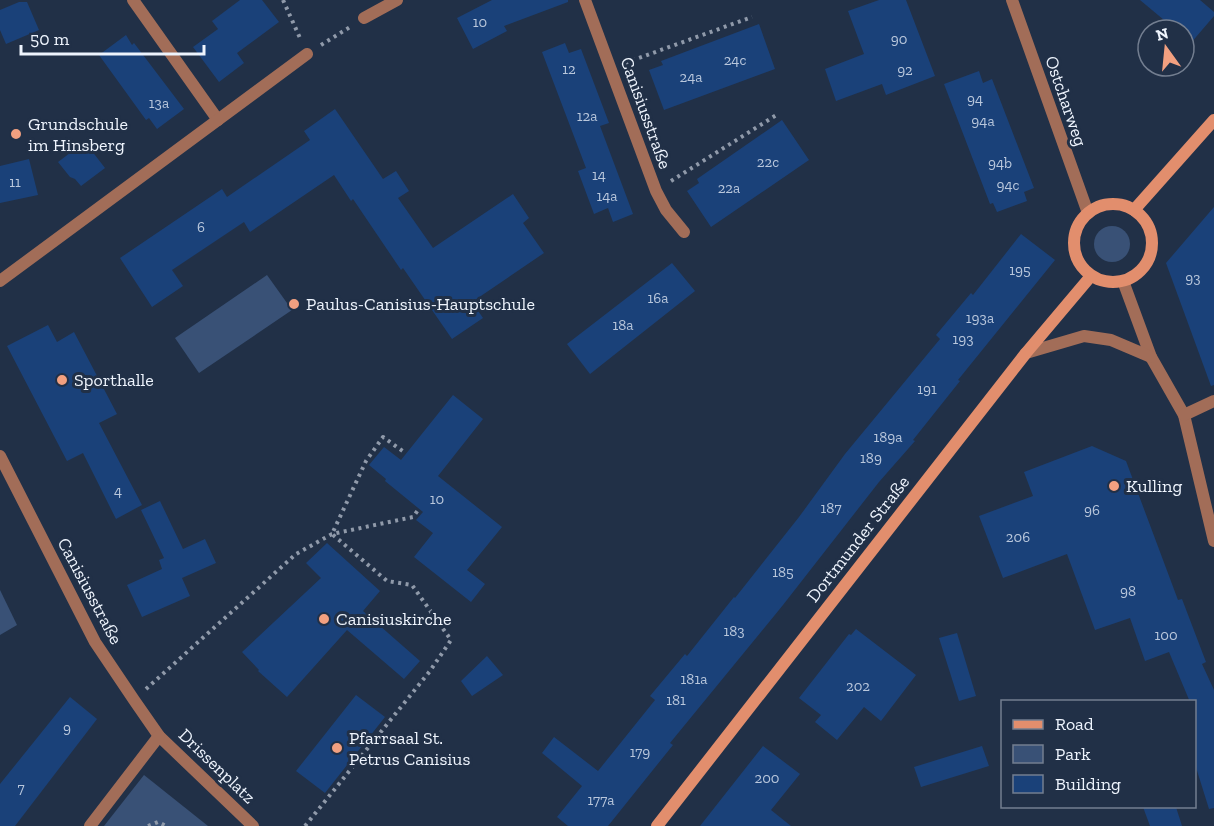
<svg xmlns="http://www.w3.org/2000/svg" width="1214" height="826" font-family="'Zilla Slab',serif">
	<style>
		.green { fill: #395176 }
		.building { fill: #1a4179 }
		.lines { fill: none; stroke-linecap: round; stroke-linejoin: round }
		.path { stroke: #909aaa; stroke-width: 4; stroke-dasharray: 3 4.5; stroke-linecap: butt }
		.minor { stroke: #a26d58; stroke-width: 12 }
		.secondary { stroke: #e28e6d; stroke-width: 12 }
		.poi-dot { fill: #f2a080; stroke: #213047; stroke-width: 2 }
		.labels { text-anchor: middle; stroke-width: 6; stroke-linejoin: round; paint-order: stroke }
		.number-label { font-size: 15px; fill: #b9c7dc }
		.street-label { font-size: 18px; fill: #eef4fd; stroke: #213047 }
		.poi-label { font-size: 18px; fill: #eef4fd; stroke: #213047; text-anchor: start }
	</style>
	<rect width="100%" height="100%" fill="#213047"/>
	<g class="green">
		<circle cx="1112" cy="244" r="18"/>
		<path d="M267,275L292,310L199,373L175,338Z"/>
		<path d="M0,590L17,625L0,635Z"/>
		<path d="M144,775L208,826H104Z"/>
	</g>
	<g class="building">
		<path d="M240,0H262L279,22L237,53L244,63L219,82L193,47L218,29L212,21Z"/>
		<path d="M492,0H568V2L504,26L507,31L473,49L457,18Z"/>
		<path d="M879,0H906L935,76L886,95L882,84L836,101L825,69L864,54L848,11Z"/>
		<path d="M1140,0H1200L1214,12V16L1184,51V30H1176Z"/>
		<path d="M19,2H27L39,30L6,44L0,30V10Z"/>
		<path d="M759,24L775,69L664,110L649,70L663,65L661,61Z"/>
		<path d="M126,35L132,45L134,43L184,109L157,129L149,118L146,120L99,55Z"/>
		<path d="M565,43L569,53L581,49L609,123L600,126L633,214L613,222L608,208L594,214L578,171L586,168L542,52Z"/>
		<path d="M979,71L983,83L992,79L1034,188L1024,192L1027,201L997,212L993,203L990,204L944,84Z"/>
		<path d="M335,109L383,179L396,171L409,191L398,198L433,248L513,194L529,218L523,223L544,253L472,302L483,318L452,339L403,268L401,270L353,199L351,201L334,175L250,232L244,222L172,270L183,286L152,307L120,258L222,189L227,197L310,140L304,131Z"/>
		<path d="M782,120L809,160L711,227L687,191L699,183L697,179Z"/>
		<path d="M88,146L105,168L81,186L75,179L70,177L58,162L74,150Z"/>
		<path d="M29,159L38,195L0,203V166Z"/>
		<path d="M1214,207V385L1211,386L1166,263Z"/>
		<path d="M1021,234L1055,260L958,380L960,381L913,440L915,441L879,482L783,605L670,743L673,745L608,826H568L557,817L582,786L542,753L554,737L598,771L655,700L650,696L685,654L687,656L734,597L735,598L799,517L845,454L940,339L936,335L971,293L973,295Z"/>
		<path d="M672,263L695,291L590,374L567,344Z"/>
		<path d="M48,325L57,342L74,332L117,414L99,423L142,505L116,519L83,453L67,461L7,346Z"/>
		<path d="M453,395L483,419L438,476L502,527L467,570L485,584L471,602L414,557L433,533L416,520L423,512L385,481L386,479L369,465L384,447L401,460Z"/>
		<path d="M1092,446L1126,461L1178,600L1182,599L1206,662L1202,664L1214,690V808L1209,809L1194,761V702H1190L1169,652L1145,661L1130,618L1095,630L1067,554L1003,578L979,516L1033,496L1024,472Z"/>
		<path d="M160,501L183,549L205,539L216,563L182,578L190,596L142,617L127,585L162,569L159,560L164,558L141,510Z"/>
		<path d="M327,543L380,591L363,611L420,661L404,679L347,630L287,697L258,671L259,670L242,652L321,578L306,563Z"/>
		<path d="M856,629L916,675L881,721L864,707L837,740L815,722L821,715L799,698L849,634L851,635Z"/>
		<path d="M957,633L976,696L959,701L939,638Z"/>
		<path d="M487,656L503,675L472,696L461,681Z"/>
		<path d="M356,695L385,717L325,793L296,771Z"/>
		<path d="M70,697L97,719L15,826H0V784Z"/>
		<path d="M763,746L800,774L771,810L791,826H700Z"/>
		<path d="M982,746L989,766L921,787L914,767Z"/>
		<path d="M1143,807H1176L1182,826H1150Z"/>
	</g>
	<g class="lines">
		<g class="path">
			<path d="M283,0L300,38"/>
			<path d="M321,45L350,27"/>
			<path d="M625,63L752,17"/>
			<path d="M671,181L778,114"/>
			<path d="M146,689L296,554L332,534L413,517L418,510"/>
			<path d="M148,826L158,822L166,826"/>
			<path d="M305,826L430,671L451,640L412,585L387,581L332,534L366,461L383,437L404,452"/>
		</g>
		<g class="minor">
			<path d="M133,0L218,120"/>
			<path d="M585,0L656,191L666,210L684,232"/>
			<path d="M1012,0L1088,213"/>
			<path d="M364,18L397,0"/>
			<path d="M0,281L307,54"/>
			<path d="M1123,281L1151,357L1184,415L1214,541"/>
			<path d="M1026,353L1084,336L1111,340L1151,357"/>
			<path d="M1184,415L1214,401"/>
			<path d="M0,456L95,642L134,700L159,736L253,826"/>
			<path d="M90,826L159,736"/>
		</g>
		<g class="secondary">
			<circle cx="1113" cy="243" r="39"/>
			<path d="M1134,210L1214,120"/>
			<path d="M657,826L1026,353L1091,276"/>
		</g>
	</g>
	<g class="poi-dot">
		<circle cx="16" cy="134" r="6"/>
		<circle cx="294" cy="304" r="6"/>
		<circle cx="62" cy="380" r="6"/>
		<circle cx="1114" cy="486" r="6"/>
		<circle cx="324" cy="619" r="6"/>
		<circle cx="337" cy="748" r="6"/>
	</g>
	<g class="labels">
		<g class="number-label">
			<text x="480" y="27">10</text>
			<text x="899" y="44">90</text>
			<text x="735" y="65">24c</text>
			<text x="569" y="74">12</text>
			<text x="905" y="75">92</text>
			<text x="691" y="82">24a</text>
			<text x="975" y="104">94</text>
			<text x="159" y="108">13a</text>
			<text x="587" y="121">12a</text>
			<text x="983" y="126">94a</text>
			<text x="768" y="167">22c</text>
			<text x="1000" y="168">94b</text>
			<text x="599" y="180">14</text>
			<text x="15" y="187">11</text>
			<text x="1008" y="190">94c</text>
			<text x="729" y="193">22a</text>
			<text x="607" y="201">14a</text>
			<text x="201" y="232">6</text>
			<text x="1020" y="275">195</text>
			<text x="1193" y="283">93</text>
			<text x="658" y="303">16a</text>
			<text x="980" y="323">193a</text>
			<text x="623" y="330">18a</text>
			<text x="963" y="344">193</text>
			<text x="927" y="394">191</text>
			<text x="888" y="442">189a</text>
			<text x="871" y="463">189</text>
			<text x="118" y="496">4</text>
			<text x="437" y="504">10</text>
			<text x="831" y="513">187</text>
			<text x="1092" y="515">96</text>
			<text x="1018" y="542">206</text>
			<text x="783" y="577">185</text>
			<text x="1128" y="596">98</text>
			<text x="734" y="636">183</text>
			<text x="1166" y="640">100</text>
			<text x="694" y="684">181a</text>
			<text x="858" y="691">202</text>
			<text x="676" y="705">181</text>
			<text x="67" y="733">9</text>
			<text x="640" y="757">179</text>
			<text x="767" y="783">200</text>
			<text x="21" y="793">7</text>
			<text x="601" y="805">177a</text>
		</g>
		<g class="street-label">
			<text transform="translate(1066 101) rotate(71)" y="6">Ostcharweg</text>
			<text transform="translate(646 113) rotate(70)" y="6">Canisiusstraße</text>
			<text transform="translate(858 539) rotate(-52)" y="6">Dortmunder Straße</text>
			<text transform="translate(90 591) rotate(62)" y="6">Canisiusstraße</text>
			<text transform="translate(217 766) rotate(44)" y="6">Drissenplatz</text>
		</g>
		<g class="poi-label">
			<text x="28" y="130">Grundschule<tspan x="28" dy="21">im Hinsberg</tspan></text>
			<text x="306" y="310">Paulus-Canisius-Hauptschule</text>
			<text x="74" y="386">Sporthalle</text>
			<text x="1126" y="492">Kulling</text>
			<text x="336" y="625">Canisiuskirche</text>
			<text x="349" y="744">Pfarrsaal St.<tspan x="349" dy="21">Petrus Canisius</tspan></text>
		</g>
	</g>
	<rect x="1001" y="700" width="195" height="108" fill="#213047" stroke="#737e90" stroke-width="1.5"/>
	<rect x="1013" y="720" width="30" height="9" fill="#e28e6d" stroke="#737e90" stroke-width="1.5"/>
	<text x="1055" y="730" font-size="18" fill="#eef4fd">Road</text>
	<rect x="1013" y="745" width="30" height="18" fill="#395176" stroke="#737e90" stroke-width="1.5"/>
	<text x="1055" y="760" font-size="18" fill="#eef4fd">Park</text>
	<rect x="1013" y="775" width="30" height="18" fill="#1a4179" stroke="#737e90" stroke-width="1.5"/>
	<text x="1055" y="790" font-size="18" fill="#eef4fd">Building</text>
	<g transform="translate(1166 48) rotate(345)"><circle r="28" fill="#213047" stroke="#737e90" stroke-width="1.5"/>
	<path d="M0-4.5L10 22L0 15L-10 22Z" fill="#f2a080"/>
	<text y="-9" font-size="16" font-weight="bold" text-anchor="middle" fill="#eef4fd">N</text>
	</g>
	<path d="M21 45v9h183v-9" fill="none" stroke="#eef4fd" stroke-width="3"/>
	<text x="30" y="45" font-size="18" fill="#eef4fd" stroke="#213047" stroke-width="4.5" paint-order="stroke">50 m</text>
</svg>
